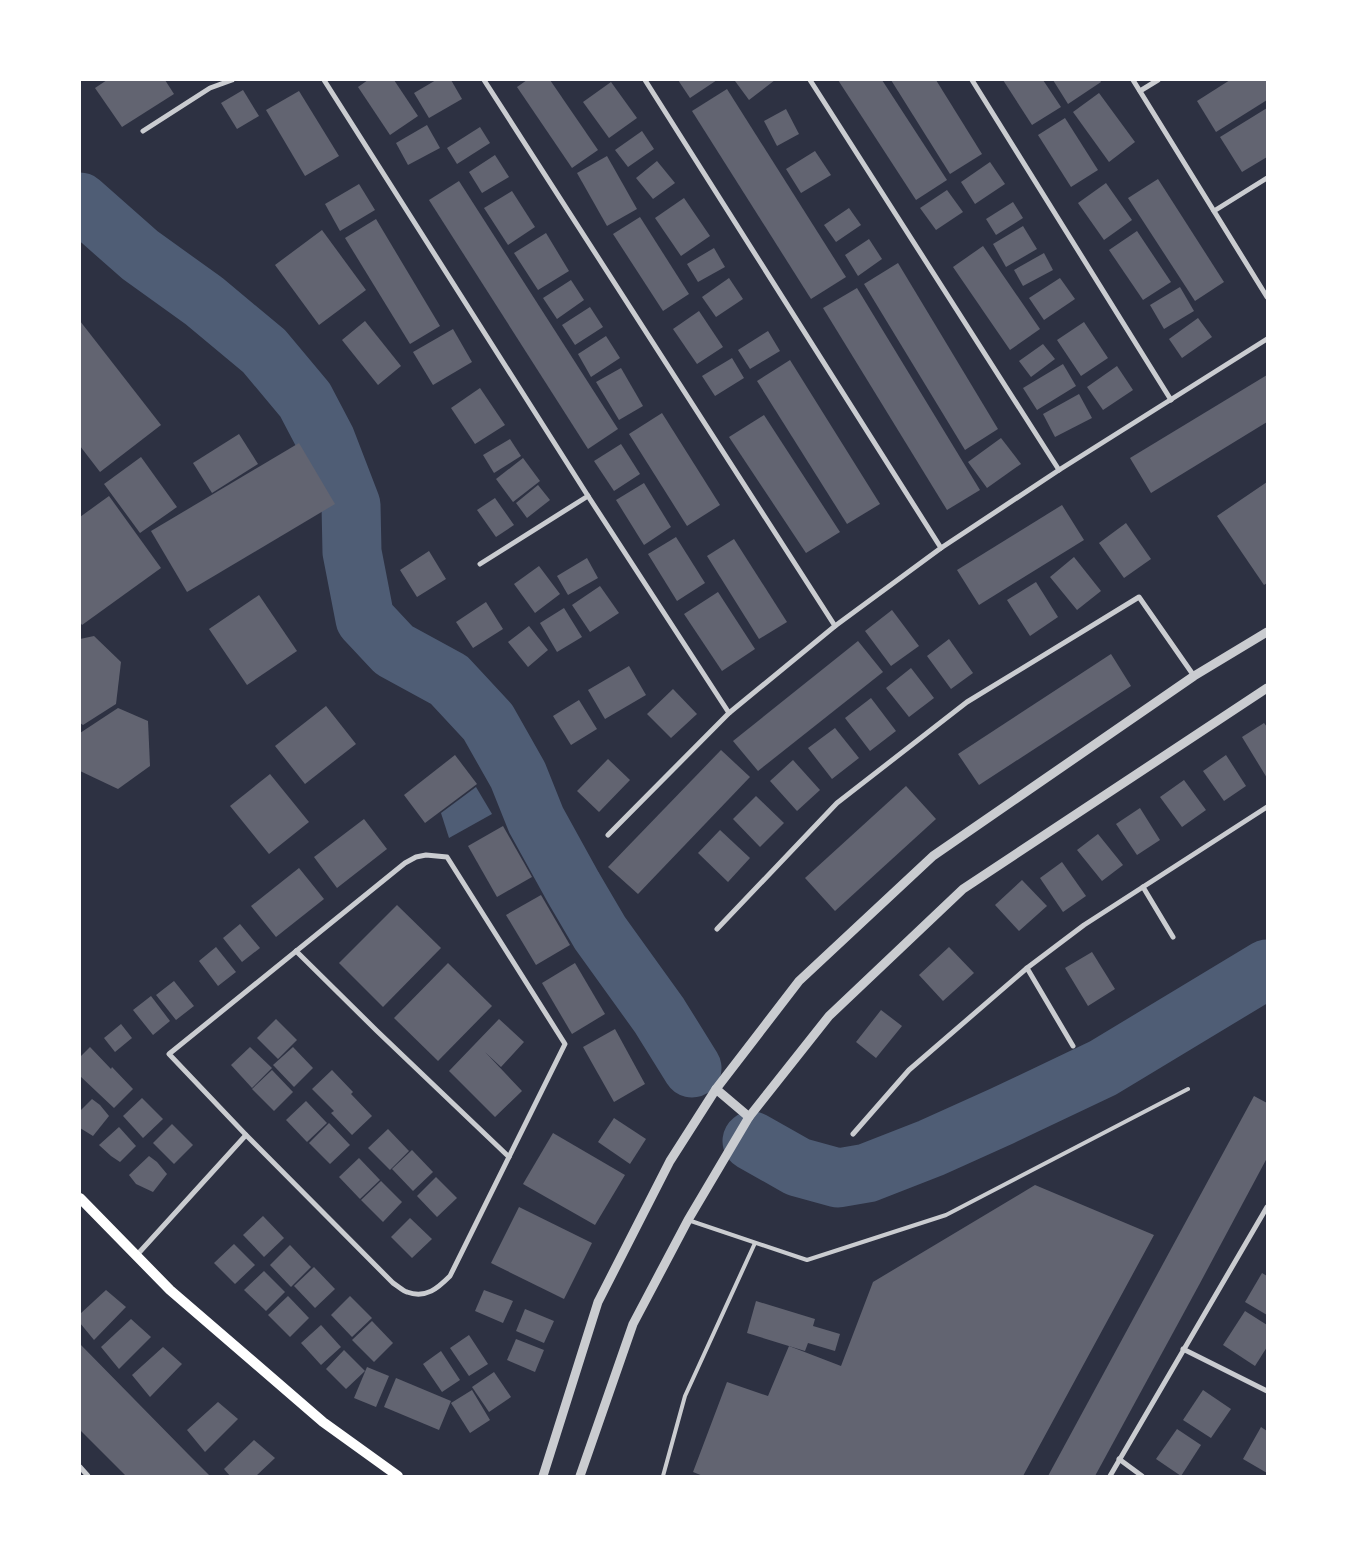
<svg xmlns="http://www.w3.org/2000/svg" width="1347" height="1556" font-family="Mulish,sans-serif">
	<style>
		.water { fill: #4f5d75 }
		.lines { fill: none; stroke-linecap: round; stroke-linejoin: round }
		.river { stroke: #4f5d75; stroke-width: 59 }
		.building { fill: #626471 }
		.service { stroke: #caccd0; stroke-width: 4 }
		.minor { stroke: #caccd0; stroke-width: 5 }
		.tertiary { stroke: #caccd0; stroke-width: 9 }
		.secondary { stroke: #fff; stroke-width: 10 }
	</style>
	<rect width="100%" height="100%" fill="#2d3142"/>
	<path class="water" d="M476,787L492,814L449,838L441,813Z"/>
	<g class="lines">
		<g class="river">
			<path d="M80,202L140,255L204,301L264,351L305,400L326,440L351,505L352,552L365,619L394,650L449,680L488,722L518,775L536,820L573,887L600,933L659,1015L692,1068"/>
			<path d="M752,1141L798,1167L838,1178L867,1173L931,1148L1002,1116L1103,1068L1267,969"/>
		</g>
	</g>
	<g class="building">
		<path d="M107,80H165L174,94L122,127L95,88Z"/>
		<path d="M368,80H394L418,116L390,135L358,87Z"/>
		<path d="M436,80H451L462,99L429,118L414,93Z"/>
		<path d="M527,80H550L598,150L572,168L517,87Z"/>
		<path d="M678,80H717L690,98Z"/>
		<path d="M737,80H775L749,100L735,81Z"/>
		<path d="M838,80H882L947,180L916,200Z"/>
		<path d="M891,80H936L982,154L950,174Z"/>
		<path d="M1003,80H1043L1061,107L1032,125Z"/>
		<path d="M1053,80H1100L1101,82L1068,104Z"/>
		<path d="M1230,80H1267V100L1216,132L1197,101Z"/>
		<path d="M611,82L637,118L609,138L583,102Z"/>
		<path d="M727,89L846,277L811,299L692,111Z"/>
		<path d="M243,90L259,116L237,129L221,103Z"/>
		<path d="M299,91L339,156L305,176L266,110Z"/>
		<path d="M1099,93L1135,142L1109,162L1073,112Z"/>
		<path d="M1267,108V157L1242,172L1220,137Z"/>
		<path d="M786,109L799,134L777,146L764,121Z"/>
		<path d="M1065,118L1098,170L1071,187L1038,135Z"/>
		<path d="M427,125L440,148L408,165L396,143Z"/>
		<path d="M480,127L490,143L457,164L447,148Z"/>
		<path d="M642,131L654,149L628,167L615,150Z"/>
		<path d="M815,151L831,175L801,193L786,169Z"/>
		<path d="M495,155L509,177L482,193L469,172Z"/>
		<path d="M607,156L637,209L607,226L577,173Z"/>
		<path d="M657,161L675,183L653,199L636,178Z"/>
		<path d="M990,162L1005,184L975,204L961,182Z"/>
		<path d="M1158,179L1224,282L1195,301L1128,198Z"/>
		<path d="M459,181L618,429L588,449L429,200Z"/>
		<path d="M1106,183L1132,220L1104,240L1078,203Z"/>
		<path d="M359,184L375,210L340,231L325,204Z"/>
		<path d="M947,190L963,212L936,230L920,208Z"/>
		<path d="M512,191L535,227L508,245L484,208Z"/>
		<path d="M684,198L710,236L681,256L655,218Z"/>
		<path d="M1013,202L1023,218L996,235L986,219Z"/>
		<path d="M849,208L861,225L836,242L824,225Z"/>
		<path d="M640,217L689,294L663,311L613,234Z"/>
		<path d="M376,219L440,326L410,344L345,238Z"/>
		<path d="M1023,226L1037,249L1006,267L993,244Z"/>
		<path d="M322,230L366,290L319,325L275,265Z"/>
		<path d="M1137,231L1171,282L1143,300L1109,250Z"/>
		<path d="M546,233L569,271L538,290L514,253Z"/>
		<path d="M869,239L882,259L858,276L845,255Z"/>
		<path d="M983,246L1040,329L1010,350L953,267Z"/>
		<path d="M714,248L725,267L698,282L687,264Z"/>
		<path d="M1044,253L1053,270L1023,286L1014,270Z"/>
		<path d="M898,263L998,429L965,450L864,284Z"/>
		<path d="M729,278L743,299L716,317L702,297Z"/>
		<path d="M1060,278L1075,299L1044,320L1029,298Z"/>
		<path d="M571,280L584,300L557,319L543,298Z"/>
		<path d="M1180,287L1194,311L1164,329L1150,305Z"/>
		<path d="M857,288L980,490L947,510L823,308Z"/>
		<path d="M590,307L603,327L575,345L562,325Z"/>
		<path d="M699,311L723,347L697,364L673,329Z"/>
		<path d="M1198,318L1212,337L1182,358L1169,339Z"/>
		<path d="M80,321L161,425L100,472L80,446Z"/>
		<path d="M365,321L401,366L378,385L342,340Z"/>
		<path d="M1084,322L1108,358L1081,376L1057,340Z"/>
		<path d="M453,329L472,362L433,385L413,352Z"/>
		<path d="M768,331L780,351L750,369L738,350Z"/>
		<path d="M606,336L620,358L591,377L578,354Z"/>
		<path d="M1043,344L1055,359L1031,377L1019,361Z"/>
		<path d="M732,358L744,378L715,396L702,376Z"/>
		<path d="M790,360L880,504L847,524L757,381Z"/>
		<path d="M1063,364L1076,386L1037,410L1023,388Z"/>
		<path d="M1117,366L1133,390L1103,410L1087,387Z"/>
		<path d="M621,368L643,406L619,420L596,382Z"/>
		<path d="M1267,375V422L1151,493L1130,458Z"/>
		<path d="M480,388L505,425L475,444L451,408Z"/>
		<path d="M1079,394L1092,418L1055,437L1043,414Z"/>
		<path d="M662,413L720,505L687,526L629,434Z"/>
		<path d="M764,415L840,532L806,553L729,437Z"/>
		<path d="M239,434L258,464L212,493L193,463Z"/>
		<path d="M1001,438L1021,464L987,488L968,462Z"/>
		<path d="M510,439L521,456L494,473L483,455Z"/>
		<path d="M299,443L335,504L187,592L151,531Z"/>
		<path d="M621,444L640,474L614,491L594,461Z"/>
		<path d="M141,457L177,507L140,533L104,484Z"/>
		<path d="M523,458L540,481L513,502L496,479Z"/>
		<path d="M1267,482V583L1264,585L1217,516Z"/>
		<path d="M644,483L671,527L644,545L616,500Z"/>
		<path d="M538,485L550,500L527,518L516,503Z"/>
		<path d="M109,496L161,568L82,625L80,622V517Z"/>
		<path d="M495,498L514,525L496,537L477,510Z"/>
		<path d="M1062,505L1084,540L979,605L957,570Z"/>
		<path d="M1126,523L1151,559L1124,578L1099,543Z"/>
		<path d="M676,537L705,583L677,601L648,554Z"/>
		<path d="M734,539L787,622L759,639L707,556Z"/>
		<path d="M429,551L446,579L417,597L400,570Z"/>
		<path d="M1074,557L1101,591L1077,610L1050,577Z"/>
		<path d="M587,558L598,578L568,595L557,576Z"/>
		<path d="M539,566L560,594L535,613L514,584Z"/>
		<path d="M1036,582L1058,617L1030,636L1007,600Z"/>
		<path d="M600,586L619,613L590,632L572,605Z"/>
		<path d="M718,592L755,649L722,671L684,614Z"/>
		<path d="M259,595L297,651L247,685L209,629Z"/>
		<path d="M486,602L503,629L473,648L456,622Z"/>
		<path d="M564,608L582,637L557,652L540,623Z"/>
		<path d="M892,610L919,646L891,666L865,631Z"/>
		<path d="M529,626L548,650L528,667L508,642Z"/>
		<path d="M94,636L121,662L116,704L83,725L80,723V639Z"/>
		<path d="M949,639L973,673L951,689L927,656Z"/>
		<path d="M858,641L883,672L758,771L733,741Z"/>
		<path d="M1111,654L1131,686L979,785L958,754Z"/>
		<path d="M629,666L646,695L605,719L588,690Z"/>
		<path d="M911,668L934,698L909,717L886,688Z"/>
		<path d="M673,689L697,714L671,738L647,714Z"/>
		<path d="M871,698L896,731L870,751L845,718Z"/>
		<path d="M579,700L597,729L571,745L553,716Z"/>
		<path d="M326,706L356,744L305,784L275,746Z"/>
		<path d="M118,708L148,721L150,766L118,789L80,771V733Z"/>
		<path d="M1264,723L1267,727V778L1242,737Z"/>
		<path d="M835,728L859,758L832,779L808,748Z"/>
		<path d="M721,750L750,777L638,894L608,867Z"/>
		<path d="M455,755L477,784L425,823L404,795Z"/>
		<path d="M1226,755L1246,786L1224,801L1203,771Z"/>
		<path d="M608,759L630,780L599,812L577,791Z"/>
		<path d="M793,760L820,790L797,811L770,781Z"/>
		<path d="M270,774L309,822L269,854L230,806Z"/>
		<path d="M1184,780L1206,810L1182,827L1160,797Z"/>
		<path d="M906,786L936,819L835,911L805,878Z"/>
		<path d="M756,796L784,823L760,847L733,819Z"/>
		<path d="M1140,808L1160,840L1137,855L1116,824Z"/>
		<path d="M364,819L387,849L337,888L314,857Z"/>
		<path d="M503,826L532,877L497,897L468,846Z"/>
		<path d="M720,830L750,858L728,882L698,853Z"/>
		<path d="M1098,834L1123,865L1102,881L1077,850Z"/>
		<path d="M1062,862L1086,896L1063,912L1040,878Z"/>
		<path d="M299,868L324,899L276,937L251,906Z"/>
		<path d="M1022,880L1047,906L1019,931L995,905Z"/>
		<path d="M541,895L570,945L536,965L506,915Z"/>
		<path d="M397,905L441,948L383,1007L339,963Z"/>
		<path d="M240,924L260,948L242,962L223,938Z"/>
		<path d="M216,947L236,972L218,986L199,961Z"/>
		<path d="M949,947L974,973L943,1001L919,975Z"/>
		<path d="M1092,952L1115,989L1088,1006L1065,968Z"/>
		<path d="M448,963L492,1006L438,1061L394,1018Z"/>
		<path d="M575,963L605,1014L572,1034L542,983Z"/>
		<path d="M174,981L194,1006L176,1020L156,995Z"/>
		<path d="M151,996L170,1021L153,1035L133,1010Z"/>
		<path d="M881,1010L902,1026L876,1058L856,1042Z"/>
		<path d="M276,1019L297,1040L278,1059L257,1038Z"/>
		<path d="M499,1019L524,1042L501,1067L485,1052L522,1091L495,1117L449,1071Z"/>
		<path d="M121,1024L132,1038L115,1052L104,1038Z"/>
		<path d="M615,1029L645,1084L614,1102L583,1047Z"/>
		<path d="M90,1047L111,1069L112,1067L133,1089L114,1108L80,1076V1057Z"/>
		<path d="M250,1047L272,1068L252,1088L231,1065Z"/>
		<path d="M293,1047L313,1068L294,1087L273,1065Z"/>
		<path d="M272,1070L293,1092L274,1111L252,1089Z"/>
		<path d="M332,1070L353,1092L351,1094L372,1116L352,1135L331,1113L334,1111L312,1089Z"/>
		<path d="M1254,1096L1267,1103V1158L1199,1285L1095,1476H1048Z"/>
		<path d="M142,1098L163,1119L143,1138L123,1116Z"/>
		<path d="M92,1099L100,1105L109,1116L93,1136L80,1128V1111Z"/>
		<path d="M306,1101L327,1123L307,1142L286,1120Z"/>
		<path d="M614,1118L646,1139L630,1164L598,1142Z"/>
		<path d="M329,1123L350,1145L330,1164L309,1143Z"/>
		<path d="M172,1124L193,1145L174,1164L153,1143Z"/>
		<path d="M119,1127L136,1146L120,1162L111,1156L99,1145Z"/>
		<path d="M388,1129L409,1151L390,1170L368,1148Z"/>
		<path d="M553,1133L625,1175L595,1225L523,1184Z"/>
		<path d="M412,1150L433,1172L413,1191L392,1169Z"/>
		<path d="M149,1156L157,1162L167,1174L153,1192L136,1184L129,1175Z"/>
		<path d="M359,1158L380,1180L360,1199L339,1177Z"/>
		<path d="M436,1177L457,1198L437,1217L417,1196Z"/>
		<path d="M381,1181L402,1202L383,1222L361,1200Z"/>
		<path d="M1035,1185L1154,1235L1023,1476H703L693,1472L727,1382L768,1396L789,1346L841,1366L873,1282Z"/>
		<path d="M519,1207L592,1243L564,1299L491,1263Z"/>
		<path d="M263,1216L284,1238L264,1257L243,1235Z"/>
		<path d="M410,1218L432,1239L412,1258L391,1237Z"/>
		<path d="M234,1244L255,1265L235,1284L214,1263Z"/>
		<path d="M290,1245L311,1267L291,1287L270,1265Z"/>
		<path d="M314,1267L335,1289L315,1308L294,1286Z"/>
		<path d="M264,1271L285,1292L266,1311L244,1290Z"/>
		<path d="M1262,1273L1267,1276V1315L1245,1302Z"/>
		<path d="M106,1290L126,1307L94,1340L80,1323V1314Z"/>
		<path d="M484,1290L513,1301L503,1323L475,1311Z"/>
		<path d="M288,1296L309,1318L290,1337L268,1315Z"/>
		<path d="M350,1296L372,1318L352,1337L331,1315Z"/>
		<path d="M756,1301L815,1319L813,1326L840,1334L835,1351L808,1343L805,1351L747,1333Z"/>
		<path d="M525,1309L554,1321L544,1343L516,1331Z"/>
		<path d="M1245,1311L1267,1325V1347L1255,1366L1223,1345Z"/>
		<path d="M131,1319L151,1337L119,1369L101,1347Z"/>
		<path d="M372,1321L393,1343L374,1362L352,1340Z"/>
		<path d="M321,1325L341,1347L321,1365L301,1343Z"/>
		<path d="M469,1335L488,1364L469,1376L450,1348Z"/>
		<path d="M516,1339L544,1350L535,1372L507,1360Z"/>
		<path d="M80,1344L188,1454L210,1476H126L80,1430Z"/>
		<path d="M163,1347L182,1364L150,1397L132,1375Z"/>
		<path d="M344,1350L365,1371L346,1389L326,1369Z"/>
		<path d="M441,1351L460,1380L442,1392L423,1364Z"/>
		<path d="M367,1367L389,1376L376,1407L354,1398Z"/>
		<path d="M494,1372L511,1397L489,1412L472,1387Z"/>
		<path d="M396,1378L451,1401L439,1430L384,1407Z"/>
		<path d="M472,1390L490,1420L470,1433L451,1403Z"/>
		<path d="M1203,1390L1231,1409L1211,1438L1183,1420Z"/>
		<path d="M218,1402L238,1419L205,1452L187,1430Z"/>
		<path d="M1261,1427L1267,1431V1473L1243,1459Z"/>
		<path d="M1177,1429L1201,1445L1181,1476L1156,1459Z"/>
		<path d="M254,1440L275,1458L256,1476H230L224,1469Z"/>
	</g>
	<g class="lines">
		<g class="service">
			<path d="M688,1220L807,1260L946,1215L1188,1089"/>
			<path d="M663,1476L685,1396L755,1243"/>
		</g>
		<g class="minor">
			<path d="M324,80L588,496L729,713"/>
			<path d="M484,80L835,626"/>
			<path d="M645,80L941,548"/>
			<path d="M810,80L1059,470"/>
			<path d="M972,80L1171,400"/>
			<path d="M1133,80L1267,297"/>
			<path d="M1140,91L1158,80"/>
			<path d="M143,131L210,88L232,80"/>
			<path d="M1214,211L1267,178"/>
			<path d="M480,564L588,496"/>
			<path d="M608,835L729,713L835,626L941,548L1059,470L1267,339"/>
			<path d="M426,855L447,857L565,1044L450,1276C438,1288 426,1299 407,1292C403,1291 398,1286 393,1283L246,1135L169,1054L405,863L416,857Z"/>
			<path d="M1143,887L1173,937"/>
			<path d="M717,929L837,803L967,702L1139,597L1194,676"/>
			<path d="M296,951L377,1031L509,1157"/>
			<path d="M1027,968L1073,1046"/>
			<path d="M853,1134L909,1070L1027,968L1084,925L1267,807"/>
			<path d="M136,1256L246,1135"/>
			<path d="M1183,1349L1267,1391"/>
			<path d="M1119,1459L1142,1476"/>
			<path d="M80,1467L88,1476"/>
			<path d="M1110,1476L1267,1207"/>
		</g>
		<g class="tertiary">
			<path d="M716,1089L749,1117"/>
			<path d="M543,1476L598,1302L670,1161L716,1089L799,981L933,856L1194,676L1267,632"/>
			<path d="M580,1476L633,1324L688,1220L749,1117L829,1016L963,889L1267,688"/>
		</g>
		<path class="secondary" d="M80,1198L170,1290L323,1422L398,1476"/>
	</g>
	<rect width="1347" height="1556" fill="none" stroke="#ffffff" stroke-width="162"/>
</svg>
